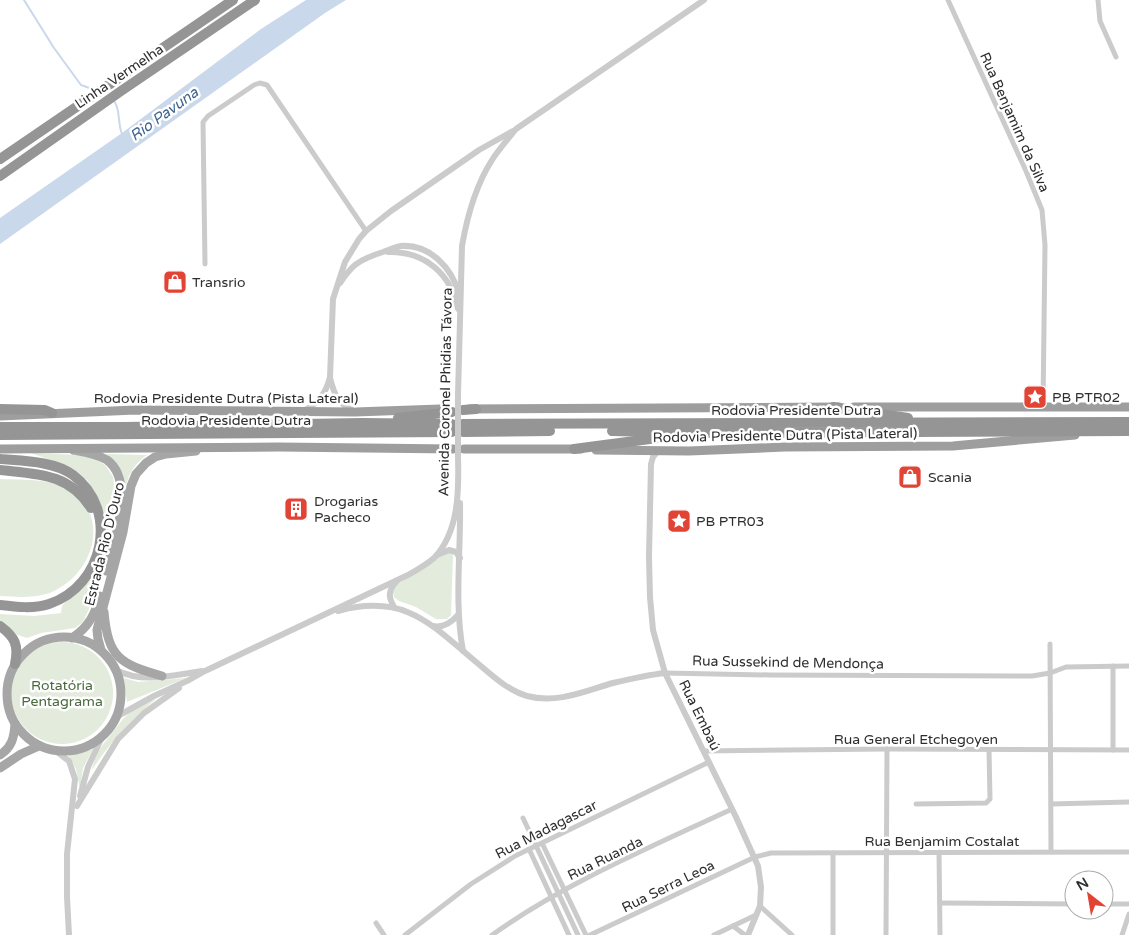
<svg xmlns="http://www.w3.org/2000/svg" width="1129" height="935" font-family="'Varela Round',sans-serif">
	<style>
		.green { fill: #e2ebdc }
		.water { fill: #c9d8eb }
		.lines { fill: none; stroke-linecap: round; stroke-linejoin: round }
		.stream { stroke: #c9d8eb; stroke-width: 2 }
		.minor { stroke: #cbcbcb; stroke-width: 5 }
		.tertiary { stroke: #cbcbcb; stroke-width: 6 }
		.primary { stroke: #a6a6a6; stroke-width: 9 }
		.trunk { stroke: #9e9e9e; stroke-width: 9 }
		.motorway { stroke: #959595; stroke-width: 10 }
		.tertiary-bridge { stroke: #cbcbcb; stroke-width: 6 }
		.labels { text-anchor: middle; stroke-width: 5; stroke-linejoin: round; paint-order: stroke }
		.street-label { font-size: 14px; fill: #2e2e2e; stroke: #fff }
		.poi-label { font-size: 14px; fill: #2e2e2e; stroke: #fff; text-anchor: start }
		.park-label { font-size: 14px; fill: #4a693d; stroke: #fff }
		.water-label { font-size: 15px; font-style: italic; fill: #3e628e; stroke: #fff }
	</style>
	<rect width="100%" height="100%" fill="#fff"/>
	<g class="green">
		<path d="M31,453L80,455L96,459L106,466L113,477L116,500L108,540L89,609L83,622L75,628L41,633L27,638L15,634L0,621V614L34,616L61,613L62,606L67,600L88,583L98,564L105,523L98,497L87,480L70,467Z"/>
		<path d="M106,454L147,455C133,465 130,472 125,489C122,474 117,465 106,454Z"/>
		<path d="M0,479C22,480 47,478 67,489C111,514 95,570 56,590C39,599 19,597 0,596Z"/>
		<path d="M446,552L451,553L453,555L451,615L447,619H436L416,607L399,601L394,597L392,588Z"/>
		<circle cx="62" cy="693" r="51"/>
		<path d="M124,678L138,682L186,678L127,702Z"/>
		<path d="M156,699C128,722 111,742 91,771L98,751L123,719L132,710Z"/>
		<path d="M93,749L83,768L80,789L76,769L68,754H78Z"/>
	</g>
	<path class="water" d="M306,0H346L325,13L0,244V218L122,133L261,29Z"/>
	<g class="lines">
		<g class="stream">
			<path d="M24,0L54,48L81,85L95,90"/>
			<path d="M114,101C121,110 117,122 122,134"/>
		</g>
		<g class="minor">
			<path d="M948,0L1026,171L1042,210L1045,245L1043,407"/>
			<path d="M1098,0L1100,21L1116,57"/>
			<path d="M205,264L203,122L208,116L254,85L260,83L267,85L366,231"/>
			<path d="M1050,644L1051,852"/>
			<path d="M1113,666V750"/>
			<path d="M665,673L770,675L1032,676L1050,673L1066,667L1129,666"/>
			<path d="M704,751L887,749L1129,750"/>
			<path d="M916,804L986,803L990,799L989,750"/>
			<path d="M1051,804L1129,802"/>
			<path d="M523,818L578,935"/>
			<path d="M542,843L586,935"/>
			<path d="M529,849L569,935"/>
			<path d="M939,852L940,935"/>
			<path d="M833,853V935"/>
			<path d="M940,903L1074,904"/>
			<path d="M1104,904H1129"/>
			<path d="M760,906L792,935"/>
			<path d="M376,923L384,935"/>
			<path d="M733,926L745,935"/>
			<path d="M405,935L471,884L515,856L709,762"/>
			<path d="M492,935C565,883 651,847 732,809"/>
			<path d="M590,935L755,857L771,853L1129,852"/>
			<path d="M714,935L756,915"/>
			<path d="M886,935L887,749"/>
			<path d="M1122,935L1129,914"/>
		</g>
		<g class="tertiary">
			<path d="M388,252C425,251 451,274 458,309"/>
			<path d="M340,283C344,277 349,270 355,265C363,259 373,255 383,252C389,250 395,247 401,246C430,244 452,268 459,294"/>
			<path d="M330,378C334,394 338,404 354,411"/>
			<path d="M458,395L462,246C467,217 476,185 492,160C499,149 508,139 516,129L704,0"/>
			<path d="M303,411C319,403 326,393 330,377L333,299L345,262L359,239L366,231L391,211L479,150L513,131"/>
			<path d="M658,451L653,457L651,464L649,557L650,597L653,630L665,673L736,817L758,866L761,887L760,906L748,935"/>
			<path d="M460,503C461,552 454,602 463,651"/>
			<path d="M437,555L449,550L456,552L460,558"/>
			<path d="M394,607C388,597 388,590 397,581"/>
			<path d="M338,611C408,592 433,627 482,667C496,679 510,691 527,696C557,704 585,691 613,683C630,679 647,675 665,673"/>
			<path d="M433,626C443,628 451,623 458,615"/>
			<path d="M116,670C143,684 173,675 202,671"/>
			<path d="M116,717L154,696L189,680L205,671L408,575C417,570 426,565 434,558C459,532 459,491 458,457"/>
			<path d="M56,751L69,761L75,779L67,854V897L69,935"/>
			<path d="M80,796L88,767L102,737"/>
			<path d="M77,806L118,739L144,713L179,688"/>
		</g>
		<g class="primary">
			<path d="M73,450C84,452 97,454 107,460C136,481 114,543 106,571"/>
			<path d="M104,612C108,658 120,664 162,676"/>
			<circle cx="64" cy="694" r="57"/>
			<path d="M72,638C89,627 95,614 100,596"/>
			<path d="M101,650L98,639L97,630L123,532L131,486L136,474L146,463L155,457L166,454L196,451"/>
			<path d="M0,755C12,747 14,738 15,724"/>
			<path d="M0,768L21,754L39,746"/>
		</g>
		<g class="trunk">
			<path d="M854,407H1129"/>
			<path d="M469,409L839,407"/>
			<path d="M0,416L135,410L355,412L440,409"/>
			<path d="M0,449L279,447L453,449"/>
			<path d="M464,449H581"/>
			<path d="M596,450L689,451L785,447L953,446L1075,435"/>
		</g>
		<g class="motorway">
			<path d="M0,159L233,0"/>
			<path d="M0,176L121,91L255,0"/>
			<path d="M833,407L908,418"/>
			<path d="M0,409L45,410L52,413"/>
			<path d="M463,410L476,409"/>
			<path d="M398,418L452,412"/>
			<path d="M463,424L1129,422"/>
			<path d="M0,427H124L362,423L452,424"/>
			<path d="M612,431L697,433L1129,431"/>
			<path d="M463,432L550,431"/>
			<path d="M0,435L452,432"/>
			<path d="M574,449L665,437"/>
			<path d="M0,459C23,461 54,461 73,475C120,510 104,586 49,604C34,609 16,607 0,605"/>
			<path d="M0,470C37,474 69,473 91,508"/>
			<path d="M0,626C15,637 19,645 15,664"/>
		</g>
		<path class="tertiary-bridge" d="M458,395V457"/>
	</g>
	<defs>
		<g id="shop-square" transform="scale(1.25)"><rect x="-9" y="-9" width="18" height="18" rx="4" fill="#e14334" stroke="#fff"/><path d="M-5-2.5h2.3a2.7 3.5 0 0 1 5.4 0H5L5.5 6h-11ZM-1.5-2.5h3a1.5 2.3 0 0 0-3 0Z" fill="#fff"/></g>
		<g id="sight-square" transform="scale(1.25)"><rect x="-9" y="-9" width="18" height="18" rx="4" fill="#e14334" stroke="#fff"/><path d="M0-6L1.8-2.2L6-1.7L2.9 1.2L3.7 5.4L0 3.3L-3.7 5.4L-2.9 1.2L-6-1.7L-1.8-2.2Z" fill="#fff"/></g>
		<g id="building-square" transform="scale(1.25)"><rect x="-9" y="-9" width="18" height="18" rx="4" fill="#e14334" stroke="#fff"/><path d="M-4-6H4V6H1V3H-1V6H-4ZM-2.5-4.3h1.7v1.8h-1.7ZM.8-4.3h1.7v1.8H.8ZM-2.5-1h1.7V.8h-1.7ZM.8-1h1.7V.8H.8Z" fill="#fff"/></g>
	</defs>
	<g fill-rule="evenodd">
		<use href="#shop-square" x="175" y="282"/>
		<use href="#sight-square" x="1035" y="397"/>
		<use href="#shop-square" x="910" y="477"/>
		<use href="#building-square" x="296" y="509"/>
		<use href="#sight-square" x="679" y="521"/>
	</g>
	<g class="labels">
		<g class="street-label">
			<text transform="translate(119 76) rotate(-34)" y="5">Linha Vermelha</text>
			<text transform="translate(1015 122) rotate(66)" y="5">Rua Benjamim da Silva</text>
			<text transform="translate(445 392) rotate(-89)" y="5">Avenida Coronel Phidias Távora</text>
			<text x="226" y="403">Rodovia Presidente Dutra (Pista Lateral)</text>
			<text x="796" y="415">Rodovia Presidente Dutra</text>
			<text x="226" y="425">Rodovia Presidente Dutra</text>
			<text transform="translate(785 435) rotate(-1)" y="5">Rodovia Presidente Dutra (Pista Lateral)</text>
			<text transform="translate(104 544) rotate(-76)" y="5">Estrada Rio D'Ouro</text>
			<text transform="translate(788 662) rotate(1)" y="5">Rua Sussekind de Mendonça</text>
			<text transform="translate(700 715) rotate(64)" y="5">Rua Embaú</text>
			<text x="916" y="744">Rua General Etchegoyen</text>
			<text transform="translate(546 829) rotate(-27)" y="5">Rua Madagascar</text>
			<text x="942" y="846">Rua Benjamim Costalat</text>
			<text transform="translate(605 858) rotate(-26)" y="5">Rua Ruanda</text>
			<text transform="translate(668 886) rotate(-26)" y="5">Rua Serra Leoa</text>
		</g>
		<g class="poi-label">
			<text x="192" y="287">Transrio</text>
			<text x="1052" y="402">PB PTR02</text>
			<text x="928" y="482">Scania</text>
			<text x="314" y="506">Drogarias<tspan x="314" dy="16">Pacheco</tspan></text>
			<text x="696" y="526">PB PTR03</text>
		</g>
		<g class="park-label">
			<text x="62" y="690">Rotatória<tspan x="62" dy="16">Pentagrama</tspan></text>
		</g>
		<g class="water-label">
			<text transform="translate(164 114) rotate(-36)" y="5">Rio Pavuna</text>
		</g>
	</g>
	<g transform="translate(1089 895) rotate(329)"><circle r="24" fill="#ffffff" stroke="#ababab"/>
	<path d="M0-4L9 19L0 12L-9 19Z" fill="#e14334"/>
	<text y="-8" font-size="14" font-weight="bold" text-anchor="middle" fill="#2e2e2e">N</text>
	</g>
</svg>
